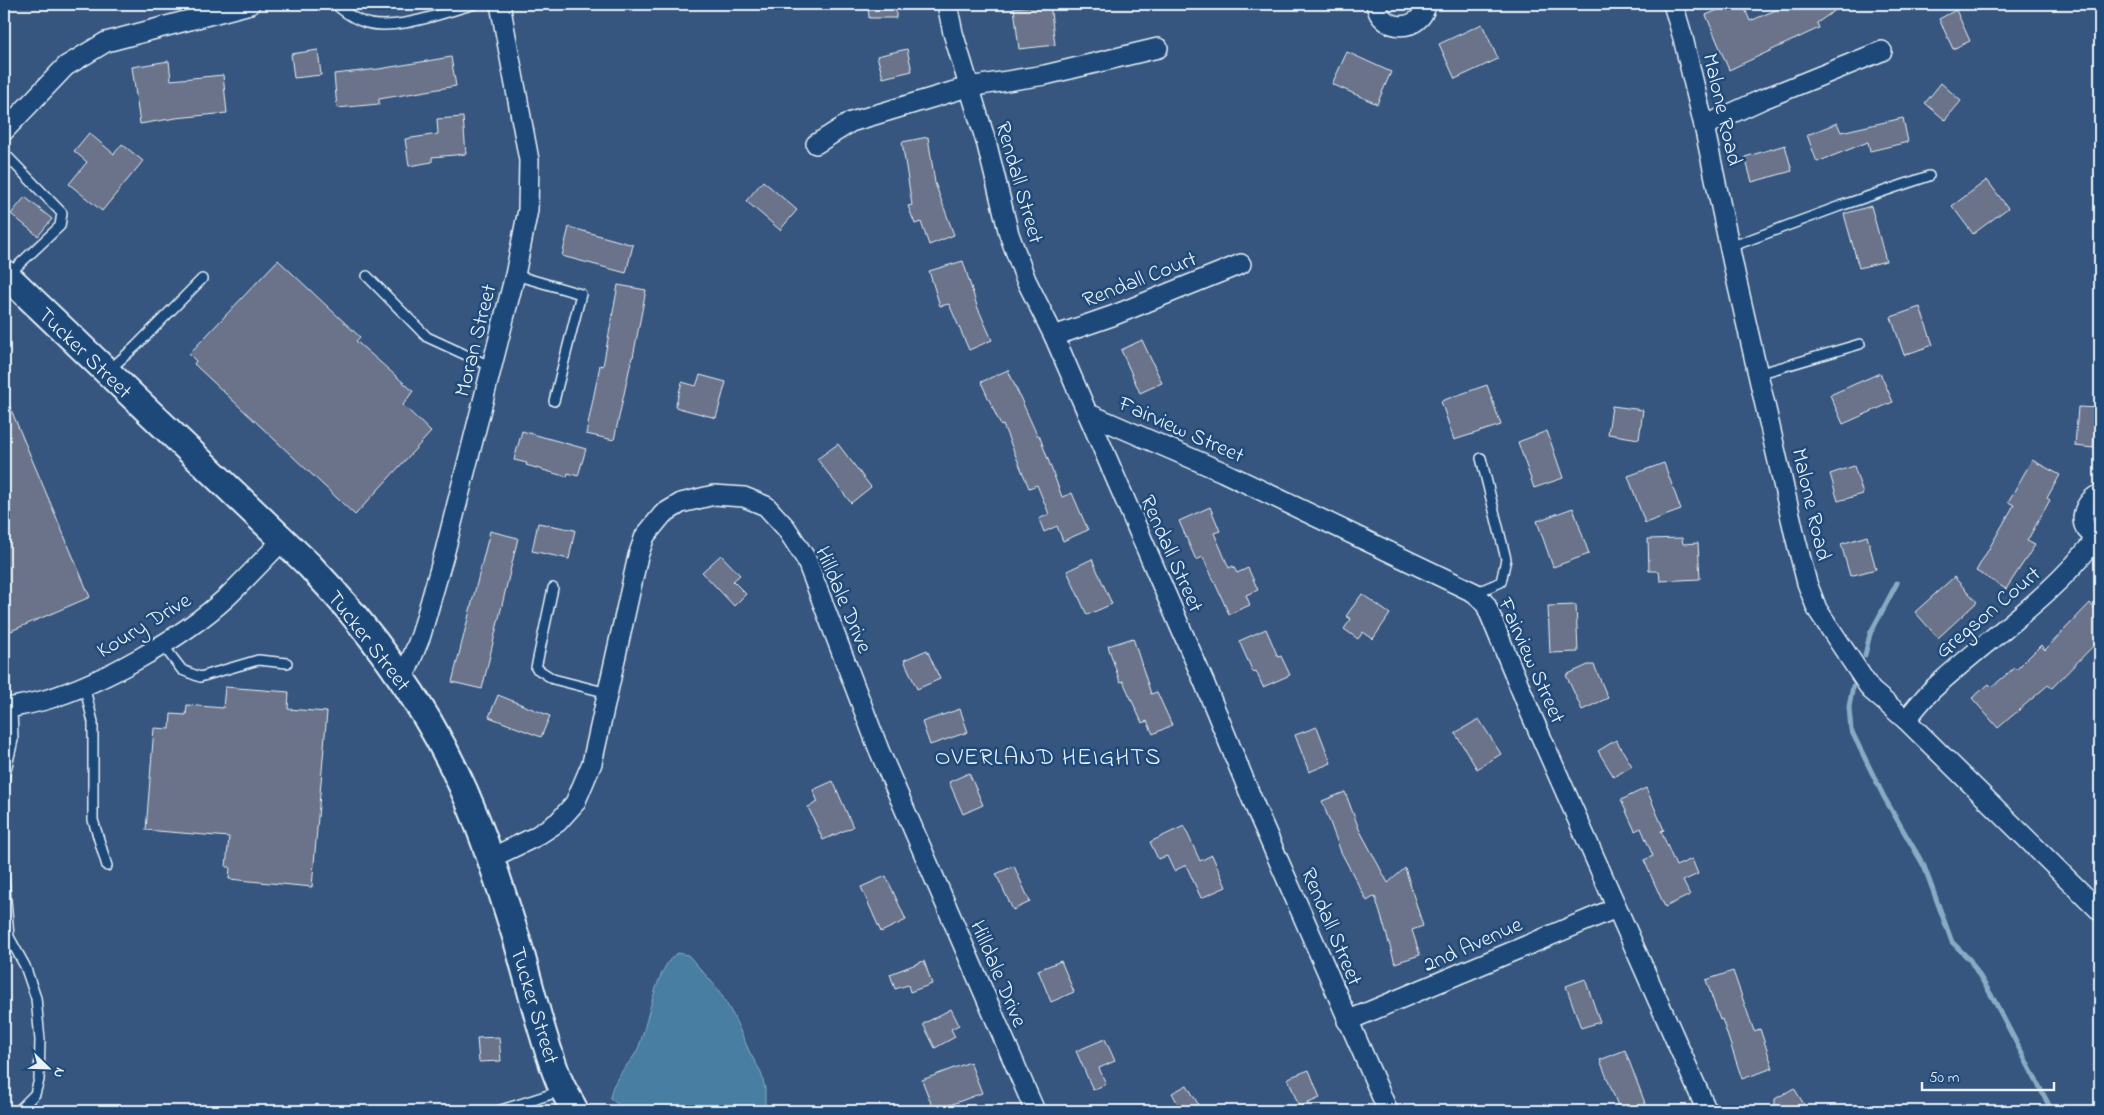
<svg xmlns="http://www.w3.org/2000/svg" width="2104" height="1115" font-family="'Indie Flower',sans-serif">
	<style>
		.water { fill: #467ea2; stroke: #87acc4 }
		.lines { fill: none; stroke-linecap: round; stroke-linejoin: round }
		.stream { stroke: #87acc4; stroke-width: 5 }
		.building { fill: #6a738a; stroke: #e8f1f8 }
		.lane-casing { stroke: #e8f1f8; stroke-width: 12 }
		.street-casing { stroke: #e8f1f8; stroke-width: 22 }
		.secondary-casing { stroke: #e8f1f8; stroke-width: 30 }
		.lane { stroke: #1f4a7a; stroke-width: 9 }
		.street { stroke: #1f4a7a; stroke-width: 19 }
		.secondary { stroke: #1f4a7a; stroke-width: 26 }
		.labels { text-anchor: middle; stroke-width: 5; stroke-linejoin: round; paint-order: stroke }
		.street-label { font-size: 22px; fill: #e8f1f8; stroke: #1f4a7a }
		.neighbourhood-label { font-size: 24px; letter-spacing: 1px; fill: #e8f1f8; stroke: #1f4a7a }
	</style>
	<rect width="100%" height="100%" fill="#36567f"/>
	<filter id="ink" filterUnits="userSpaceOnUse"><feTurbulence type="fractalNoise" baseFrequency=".02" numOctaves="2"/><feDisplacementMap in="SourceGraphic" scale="10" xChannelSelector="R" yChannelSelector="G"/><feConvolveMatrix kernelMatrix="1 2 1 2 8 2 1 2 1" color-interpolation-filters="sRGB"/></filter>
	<g filter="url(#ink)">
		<path class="water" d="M678,953L688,955L718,989L733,1015L750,1053L761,1072L765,1088V1111H626L610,1098C611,1093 612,1087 615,1083C620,1071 631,1062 637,1051C647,1029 656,963 678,953Z"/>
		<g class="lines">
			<g class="stream">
				<path d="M1865,655L1870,634L1897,583"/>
				<path d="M1853,686L1849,707L1851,730L1884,797L1924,866L1952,942L1970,960L1993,998L2052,1111"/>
			</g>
		</g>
		<g class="building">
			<path d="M868,4H896V18H869Z"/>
			<path d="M1050,4L1055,45L1019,49L1014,8Z"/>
			<path d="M1732,4H1743L1750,21L1790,4H1844L1817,23L1819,28L1729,70L1706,15Z"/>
			<path d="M1956,10L1970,41L1953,49L1939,19Z"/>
			<path d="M1482,24L1498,59L1455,79L1439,44Z"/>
			<path d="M907,49L912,71L883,78L877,56Z"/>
			<path d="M318,50L321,75L294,78L291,54Z"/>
			<path d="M1347,52L1391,72L1377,104L1332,84Z"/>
			<path d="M451,57L456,86L379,99V104L337,108L334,74L379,69Z"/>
			<path d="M169,61L171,80L223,75L227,113L176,118L140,124L132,67Z"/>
			<path d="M1941,83L1961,101L1945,120L1925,103Z"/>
			<path d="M463,117L466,154L432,157V162L409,166L405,139L438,134L437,119Z"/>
			<path d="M1903,118L1908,142L1870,151L1868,142L1817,162L1807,135L1837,123L1841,132Z"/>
			<path d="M89,133L114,154L122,144L143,161L102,211L69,184L87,162L74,151Z"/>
			<path d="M928,137L935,183L954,235L929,245L921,222L915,224L908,206L912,205L902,142Z"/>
			<path d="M1785,145L1792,171L1752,182L1745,157Z"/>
			<path d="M1987,180L2008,208L1973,234L1952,206Z"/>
			<path d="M763,181L797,210L780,230L746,201Z"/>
			<path d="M25,197L52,219L38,236L11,214Z"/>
			<path d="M1871,206L1886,261L1859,268L1844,214Z"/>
			<path d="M569,227L633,245L626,273L562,256Z"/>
			<path d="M278,260L360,337L356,341L413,391L403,405L431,432L355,515L194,364L196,361L189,354Z"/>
			<path d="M963,261L977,306L992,340L969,350L949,304L940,306L929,271Z"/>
			<path d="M618,285L646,290L633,357H632L614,440L586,434L600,365L603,366Z"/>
			<path d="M1920,307L1933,345L1904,355L1891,317Z"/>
			<path d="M1142,340L1162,383L1140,393L1121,350Z"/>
			<path d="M1008,370L1037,435H1039L1062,497L1072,493L1088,530L1063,541L1057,526L1044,532L1039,519L1049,514L1037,485L1029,488L1003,425L1001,426L981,382Z"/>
			<path d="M1880,373L1893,402L1843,424L1830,395Z"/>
			<path d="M700,375L726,382L716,418L675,407L682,382L696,386Z"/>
			<path d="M1487,385L1501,425L1454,440L1441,401Z"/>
			<path d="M4,393L90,597L4,634Z"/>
			<path d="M1612,406L1643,410L1639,439L1608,434Z"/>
			<path d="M2078,407L2100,408V439L2094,438L2093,448L2075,446Z"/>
			<path d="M522,431L586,449L578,476L568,473L567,477L526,465L527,463L514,460Z"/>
			<path d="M1547,431L1563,478L1534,488L1518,442Z"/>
			<path d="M838,444L871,487L851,503L817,459Z"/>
			<path d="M2032,460L2060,475L2047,498L2050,500L2027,541L2035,545L2006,589L1976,571L2014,505L2008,502Z"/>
			<path d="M1664,463L1681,510L1645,523L1628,476Z"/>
			<path d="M1854,466L1863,494L1838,501L1830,474Z"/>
			<path d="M1210,507L1220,531L1214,533L1229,568L1233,566L1237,573L1248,568L1258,590L1246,595L1250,605L1229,614L1203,557L1196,560L1179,521Z"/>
			<path d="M1573,508L1589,554L1553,567L1537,521Z"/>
			<path d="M538,523L575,530L569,559L532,551Z"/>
			<path d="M490,531L518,538L482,689L452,682Z"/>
			<path d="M1867,536L1876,569L1850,576L1841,544Z"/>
			<path d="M1682,538L1683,544L1698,543L1700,579L1660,581L1659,571H1649L1648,539Z"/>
			<path d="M721,555L740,575L733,581L746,594L734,606L702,572Z"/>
			<path d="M1092,559L1112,604L1087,615L1067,571Z"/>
			<path d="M1954,577L1977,602L1938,638L1915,612Z"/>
			<path d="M1362,594L1390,614L1373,639L1363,632L1358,639L1344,629L1351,619L1346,616Z"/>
			<path d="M2100,602V639L2052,688L2048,685L1998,728L1972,698L1989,684L1992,687L2014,668L2016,670L2041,645L2045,650L2090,603L2094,608Z"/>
			<path d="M1576,605L1578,652L1550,653L1548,606Z"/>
			<path d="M1266,629L1278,657L1281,656L1290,675L1263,687L1256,671L1253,672L1239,641Z"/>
			<path d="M1133,638L1151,694L1157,692L1172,725L1153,734L1147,721L1142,723L1123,681L1120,682L1108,646Z"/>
			<path d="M927,650L940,679L917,689L904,660Z"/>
			<path d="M1588,665H1594L1608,698L1582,710L1566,675Z"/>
			<path d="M225,687L289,692L288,709L327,712L312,887L229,879L230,867H226L229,837L146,830L154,728L170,729L171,714L186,715L187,705L223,708Z"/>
			<path d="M498,695L550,716L541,737L489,717Z"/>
			<path d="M960,709L968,732L930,745L922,722Z"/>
			<path d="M1479,719L1501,754L1477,769L1455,733Z"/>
			<path d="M1317,727L1331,763L1309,772L1295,735Z"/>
			<path d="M1616,740L1632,766L1614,777L1598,751Z"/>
			<path d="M969,773L983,805L963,814L949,782Z"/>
			<path d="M833,781L853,827L823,840L808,807L818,802L813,790Z"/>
			<path d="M1646,788L1664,830L1661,831L1676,866L1692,859L1698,874L1683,881L1690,895L1665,907L1644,860L1653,856L1641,828L1635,831L1621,800Z"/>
			<path d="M1345,792L1359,829L1388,883L1405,868L1423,926L1412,930L1420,955L1395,963L1375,896L1367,901L1341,852L1322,801Z"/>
			<path d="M1184,826L1200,861L1212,855L1226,887L1201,898L1186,865L1174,871L1167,856L1158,859L1150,842Z"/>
			<path d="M1014,866L1030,902L1013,910L996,874Z"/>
			<path d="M886,876L906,920L881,932L861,887Z"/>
			<path d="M924,961L932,984L910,992L908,985L895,989L890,974Z"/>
			<path d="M1061,961L1074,992L1051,1002L1038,970Z"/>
			<path d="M1733,971L1754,1031L1760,1029L1773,1068L1742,1079L1722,1019L1720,1020L1706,980Z"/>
			<path d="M1585,979L1600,1022L1581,1028L1566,986Z"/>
			<path d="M951,1009L959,1025L951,1029L955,1037L935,1048L923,1024Z"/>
			<path d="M499,1037L501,1061L479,1062L477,1038Z"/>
			<path d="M1105,1039L1115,1061L1099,1068L1106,1084L1093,1090L1076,1051Z"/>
			<path d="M1625,1050L1648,1111H1620L1600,1060Z"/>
			<path d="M970,1062L982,1093L934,1111L922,1080Z"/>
			<path d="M1309,1070L1320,1098L1299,1107L1288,1078Z"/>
			<path d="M1187,1085L1198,1104L1182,1111L1172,1093Z"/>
			<path d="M1794,1088L1808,1111H1778L1775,1105V1099Z"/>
		</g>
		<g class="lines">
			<g class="lane-casing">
				<g id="lane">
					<path d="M335,4C343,11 351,17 361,21C390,34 445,12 475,4"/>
					<path d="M4,153L62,213L60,226L9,274"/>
					<path d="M1730,247L1840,206L1929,176"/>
					<path d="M515,275L581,294L554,401"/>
					<path d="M367,276L427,337L492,367"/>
					<path d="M109,370L136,346L202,279"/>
					<path d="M1758,374L1860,344"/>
					<path d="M553,588L536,668L553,679L608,693"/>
					<path d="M1475,593L1501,582L1506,559L1481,458"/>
					<path d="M162,644L182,670L200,677L258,660L287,663"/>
					<path d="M84,685L93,722V820L107,866"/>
					<path d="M4,779L13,740L12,707"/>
					<path d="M4,876L9,937L25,966L36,998L40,1040L39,1080L35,1094L18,1111"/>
					<path d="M498,1111L561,1091"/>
				</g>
			</g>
			<g class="street-casing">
				<g id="street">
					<path d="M947,4L953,33L987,145L1009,234L1026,280L1054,336L1204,682L1256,809L1388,1111"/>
					<path d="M1376,4C1380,33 1422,33 1426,4"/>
					<path d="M1673,4L1683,38L1704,126L1736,278L1795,536L1807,583L1817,609L1871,690L1906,720L2100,911"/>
					<path d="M1704,126L1763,99L1882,51"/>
					<path d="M4,131L66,66L106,42L250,4"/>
					<path d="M816,144L851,122L968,87L1045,75L1158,48"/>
					<path d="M1054,336L1112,316L1241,264"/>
					<path d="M1087,413L1223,472L1475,593L1486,605L1530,712L1707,1111"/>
					<path d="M2100,494C2080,503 2075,532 2100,537"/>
					<path d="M403,680L421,635L445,551L515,275L528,210L529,160L500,4"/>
					<path d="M4,709C17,706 31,704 45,700C103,683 182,638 227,597C246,579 264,559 283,540"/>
					<path d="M1906,720C1915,709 1924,697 1934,688C1989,637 2052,598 2097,537"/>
					<path d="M489,859L535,837L558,822L575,803L592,763L638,556L645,536L663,514L681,503L714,495L744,497L766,506L786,528L806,559L879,750L1035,1111"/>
					<path d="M1347,1021L1616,908"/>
				</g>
			</g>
			<g class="secondary-casing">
				<path id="secondary" d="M4,273L309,565C379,638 439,724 476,819C491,857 504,898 516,937C530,984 540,1032 558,1078C562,1090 570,1100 575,1111"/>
			</g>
			<use href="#lane" class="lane"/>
			<use href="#street" class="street"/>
			<use href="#secondary" class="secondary"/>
		</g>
	</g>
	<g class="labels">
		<g class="street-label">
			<text transform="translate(1724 109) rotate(77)" y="8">Malone Road</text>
			<text transform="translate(1021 182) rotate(74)" y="8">Rendall Street</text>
			<text transform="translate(1139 278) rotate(-21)" y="8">Rendall Court</text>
			<text transform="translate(474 340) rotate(-76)" y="8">Moran Street</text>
			<text transform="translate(86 352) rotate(44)" y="8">Tucker Street</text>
			<text transform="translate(1182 428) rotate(24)" y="8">Fairview Street</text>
			<text transform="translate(1813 504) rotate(77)" y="8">Malone Road</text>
			<text transform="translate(1173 553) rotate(66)" y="8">Rendall Street</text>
			<text transform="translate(845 599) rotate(67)" y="8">Hilldale Drive</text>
			<text transform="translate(1987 611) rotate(-40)" y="8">Gregson Court</text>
			<text transform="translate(143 624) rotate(-31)" y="8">Koury Drive</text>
			<text transform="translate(370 640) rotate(52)" y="8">Tucker Street</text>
			<text transform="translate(1533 660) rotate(66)" y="8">Fairview Street</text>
			<text transform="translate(1333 926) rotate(67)" y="8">Rendall Street</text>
			<text transform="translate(1472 943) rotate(-24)" y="8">2nd Avenue</text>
			<text transform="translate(1000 973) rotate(67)" y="8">Hilldale Drive</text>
			<text transform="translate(536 1005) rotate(73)" y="8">Tucker Street</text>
		</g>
		<g class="neighbourhood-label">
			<text x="1048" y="764">OVERLAND HEIGHTS</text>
		</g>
	</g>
	<rect width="2104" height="1115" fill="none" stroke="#1f4a7a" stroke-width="20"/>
	<rect x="10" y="10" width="2084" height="1095" fill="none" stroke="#e8f1f8" stroke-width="2" filter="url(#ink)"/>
	<g transform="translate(48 1068) rotate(113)" stroke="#1f4a7a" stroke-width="4" paint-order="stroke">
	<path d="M0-4L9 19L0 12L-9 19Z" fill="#e8f1f8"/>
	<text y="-8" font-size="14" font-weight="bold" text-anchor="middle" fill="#e8f1f8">N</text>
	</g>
	<path d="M1922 1082v8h132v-8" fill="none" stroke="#e8f1f8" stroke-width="2.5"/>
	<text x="1929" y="1082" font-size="15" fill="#e8f1f8" stroke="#1f4a7a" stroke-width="4" paint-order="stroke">50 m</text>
</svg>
